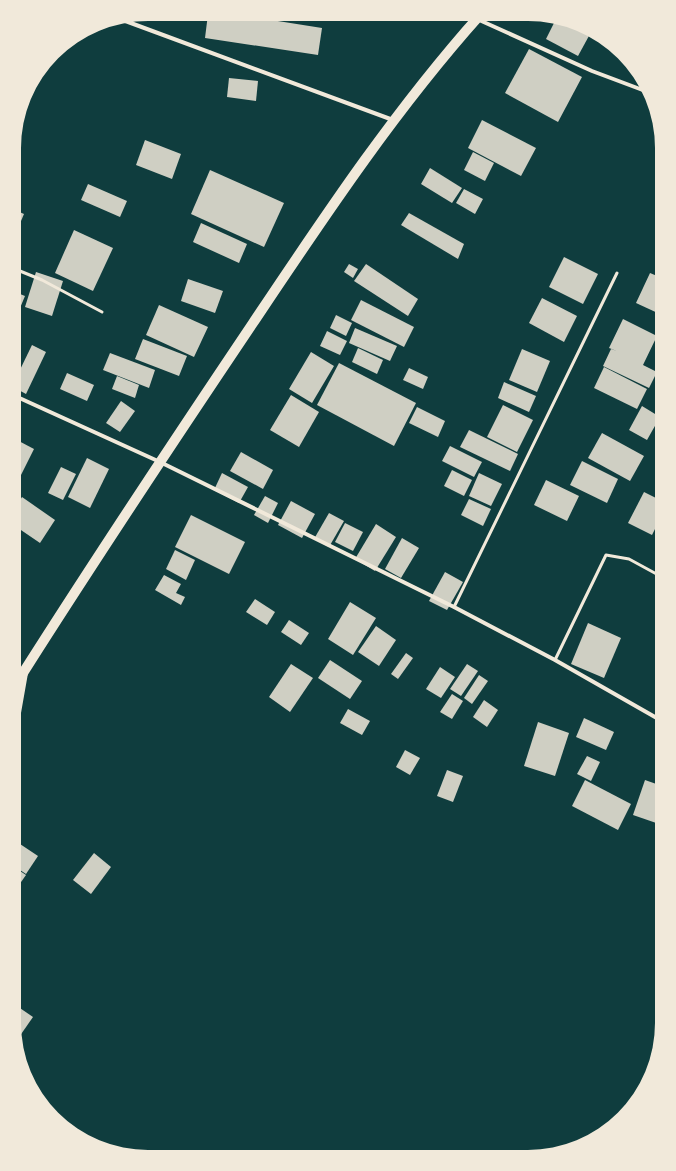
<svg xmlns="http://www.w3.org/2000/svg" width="676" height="1171" font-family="'Golos Text',sans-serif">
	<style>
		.building { fill: #cfcfc3 }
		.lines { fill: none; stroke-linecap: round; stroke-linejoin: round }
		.service { stroke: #f1e9da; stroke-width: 3 }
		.minor { stroke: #f1e9da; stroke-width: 4 }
		.primary { stroke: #f1e9da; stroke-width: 10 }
	</style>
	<rect width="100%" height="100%" fill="#0f3d3e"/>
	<g class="building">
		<path d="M208,14H233L322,28L318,55L205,38Z"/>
		<path d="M556,19L590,34L578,56L546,39Z"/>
		<path d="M529,49L582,77L558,122L505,93Z"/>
		<path d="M229,78L258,81L256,101L227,97Z"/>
		<path d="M482,120L536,148L521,176L468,148Z"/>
		<path d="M145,140L181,154L172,179L136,165Z"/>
		<path d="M473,152L494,163L485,181L464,170Z"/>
		<path d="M430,168L462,188L452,203L421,184Z"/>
		<path d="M210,170L284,203L264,247L191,214Z"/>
		<path d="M88,184L127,201L120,217L81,200Z"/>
		<path d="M464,189L483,199L475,214L456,203Z"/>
		<path d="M15,210L24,214L15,235Z"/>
		<path d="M409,213L464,244L458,259L401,225Z"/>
		<path d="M201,223L247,244L239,263L193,242Z"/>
		<path d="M74,230L113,248L93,291L55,273Z"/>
		<path d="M564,257L598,274L583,304L549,287Z"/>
		<path d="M349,264L358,269L353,278L344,272Z"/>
		<path d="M366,264L418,299L408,316L354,281Z"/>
		<path d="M36,272L63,281L52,316L25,307Z"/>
		<path d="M650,273L662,278V315L636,303Z"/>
		<path d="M188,279L223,291L215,313L181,301Z"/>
		<path d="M15,292L25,296L15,320Z"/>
		<path d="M542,298L577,316L564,342L529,323Z"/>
		<path d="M361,300L414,327L404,347L351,320Z"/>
		<path d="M159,305L208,327L194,357L146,335Z"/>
		<path d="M336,315L352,323L346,336L330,328Z"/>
		<path d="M623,319L657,336L643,365L657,372L649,388L603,366L611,349L617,351L609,348Z"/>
		<path d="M355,328L397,346L390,361L349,343Z"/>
		<path d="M327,331L347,341L340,355L320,346Z"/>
		<path d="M143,339L187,356L179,376L135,359Z"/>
		<path d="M32,345L46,352L26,394L15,388V380Z"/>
		<path d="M358,348L383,360L377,374L352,362Z"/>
		<path d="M522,349L550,361L537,392L509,380Z"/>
		<path d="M311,352L334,366L312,403L289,389Z"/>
		<path d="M110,353L155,370L149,388L103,370Z"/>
		<path d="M339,363L416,403L394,446L317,405Z"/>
		<path d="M604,367L647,389L637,409L594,388Z"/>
		<path d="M409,368L428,377L423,389L403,380Z"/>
		<path d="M67,373L94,385L87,401L60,389Z"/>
		<path d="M117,376L139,385L135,398L112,389Z"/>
		<path d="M504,382L536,396L529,412L498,398Z"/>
		<path d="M291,395L319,412L299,447L270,430Z"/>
		<path d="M121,401L135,411L120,432L106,423Z"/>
		<path d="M503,405L533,420L517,452L487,437Z"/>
		<path d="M642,406L660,417L647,440L629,430Z"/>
		<path d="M417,407L445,421L438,437L409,423Z"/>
		<path d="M469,430L518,454L510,471L460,447Z"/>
		<path d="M602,433L644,456L630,481L588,458Z"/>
		<path d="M15,439L34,449L15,487Z"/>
		<path d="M450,446L482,462L474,477L442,461Z"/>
		<path d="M241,452L273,470L263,489L230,471Z"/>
		<path d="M87,458L109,469L90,508L68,497Z"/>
		<path d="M582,461L618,479L607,503L570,485Z"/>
		<path d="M61,467L76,474L63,500L48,493Z"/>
		<path d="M452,470L472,480L464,496L444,486Z"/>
		<path d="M222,473L248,487L239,503L214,490Z"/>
		<path d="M479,473L502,484L491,506L469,496Z"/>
		<path d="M546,480L579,496L567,521L534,505Z"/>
		<path d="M644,492L662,501V515L652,535L628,523Z"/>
		<path d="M265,496L278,503L268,523L254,515Z"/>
		<path d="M22,497L55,520L40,543L15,526V508Z"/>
		<path d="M469,499L491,509L483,526L461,515Z"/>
		<path d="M291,501L315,514L302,538L278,525Z"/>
		<path d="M329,513L344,521L329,547L314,539Z"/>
		<path d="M191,515L245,542L229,574L175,547Z"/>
		<path d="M345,523L363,532L353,551L335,542Z"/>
		<path d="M376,524L396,537L375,571L355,559Z"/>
		<path d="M402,538L419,548L401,578L385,569Z"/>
		<path d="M175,550L195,560L186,580L166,569Z"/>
		<path d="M445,572L463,582L447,610L429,601Z"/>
		<path d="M164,575L181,584L176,593L185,597L181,605L155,590Z"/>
		<path d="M255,599L275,612L267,625L246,612Z"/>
		<path d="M350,602L376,618L353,655L328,639Z"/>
		<path d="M289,620L309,633L301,645L281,632Z"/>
		<path d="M588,623L621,638L604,678L571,664Z"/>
		<path d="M376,626L396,640L379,666L358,652Z"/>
		<path d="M406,653L413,658L398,679L391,674Z"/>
		<path d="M330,660L362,681L350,699L318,678Z"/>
		<path d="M291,664L313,678L290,712L269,697Z"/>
		<path d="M467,664L478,671L461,696L450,689Z"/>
		<path d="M440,667L455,677L441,698L426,689Z"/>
		<path d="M479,675L488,681L472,704L464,698Z"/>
		<path d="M452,694L463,701L452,719L440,712Z"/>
		<path d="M484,700L498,710L487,727L473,717Z"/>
		<path d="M348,709L370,721L362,735L340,723Z"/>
		<path d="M584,718L614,732L606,750L576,737Z"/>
		<path d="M538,722L569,733L555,776L524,766Z"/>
		<path d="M405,750L420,758L410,775L396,767Z"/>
		<path d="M587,756L600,762L591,781L577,774Z"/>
		<path d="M447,770L463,776L453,802L437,796Z"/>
		<path d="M585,780L631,804L618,830L572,806Z"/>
		<path d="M645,780L662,786V825L633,815Z"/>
		<path d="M14,840L38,856L26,874L14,866Z"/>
		<path d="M94,853L111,867L91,894L73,880Z"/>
		<path d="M14,867L26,875L14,892Z"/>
		<path d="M14,1004L33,1017L17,1040L14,1023Z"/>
	</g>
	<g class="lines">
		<g class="service">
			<path d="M15,269L42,280L102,312"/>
			<path d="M454,607L617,273"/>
			<path d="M555,660L606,555L629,559L662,577"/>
		</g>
		<g class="minor">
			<path d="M120,19L393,120"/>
			<path d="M477,19L592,71L648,92"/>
			<path d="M15,396L160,462L454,607L555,660L662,721"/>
		</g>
		<g class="primary">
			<path d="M14,680L23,673C98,555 175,439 253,323C324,217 395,110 480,15"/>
			<path d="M14,724L23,673"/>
		</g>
	</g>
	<path d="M0 0H676V1171H0ZM148 21H528A127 127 0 0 1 655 148V1023A127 127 0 0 1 528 1150H148A127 127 0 0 1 21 1023V148A127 127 0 0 1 148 21Z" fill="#f1e9da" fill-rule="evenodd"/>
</svg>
